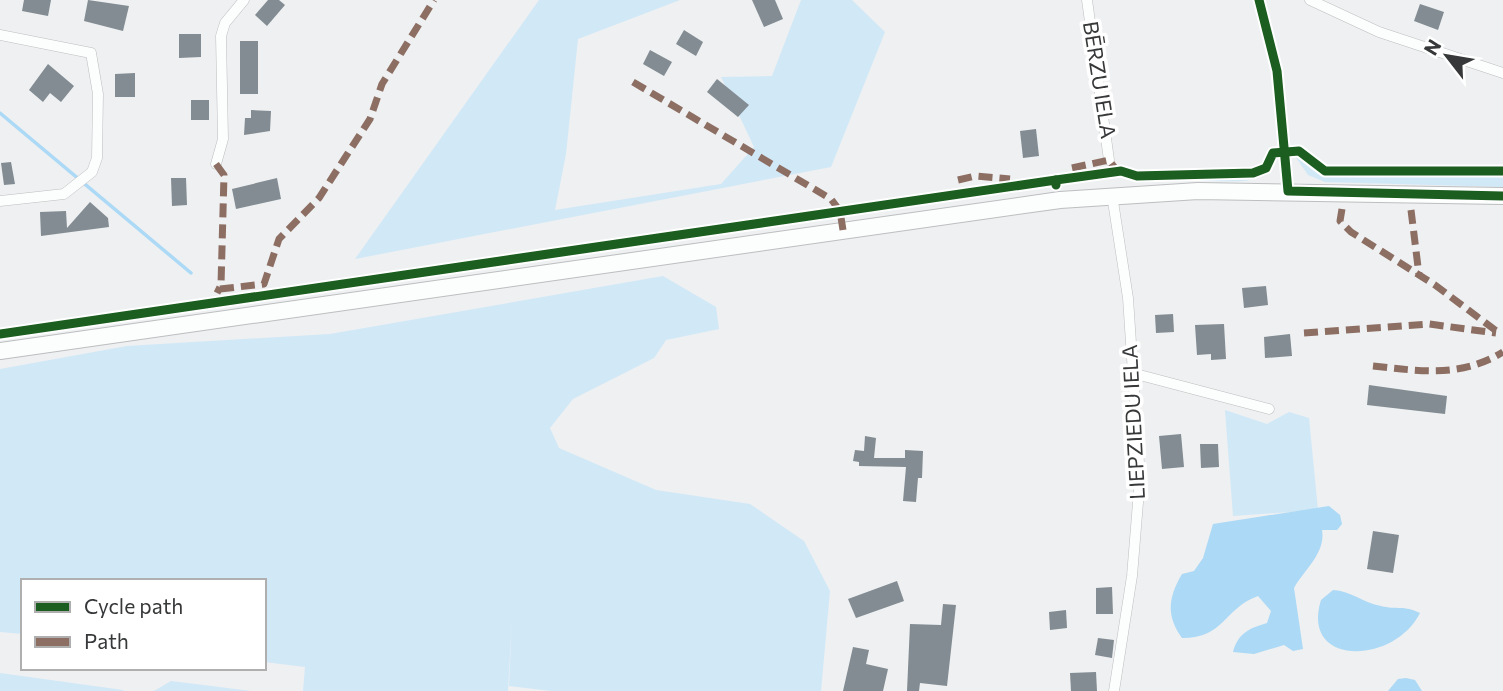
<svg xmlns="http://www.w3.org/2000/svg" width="1503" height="691" font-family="Commissioner,sans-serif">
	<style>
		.green { fill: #d1e8f7 }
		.water { fill: #acd9f5 }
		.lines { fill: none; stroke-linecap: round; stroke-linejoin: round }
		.stream { stroke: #acd9f5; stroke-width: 3.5 }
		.building { fill: #828c92 }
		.minor-casing { stroke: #bcbebf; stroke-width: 11 }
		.primary-casing { stroke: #bcbebf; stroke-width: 18 }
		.minor { stroke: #fcfdfd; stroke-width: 10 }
		.primary { stroke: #fcfdfd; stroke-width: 16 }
		.quiet { stroke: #8d6e63; stroke-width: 7; stroke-dasharray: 14 7; stroke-linecap: butt }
		.cycleway-casing { stroke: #fff; stroke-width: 13 }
		.cycleway { stroke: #1b5e20; stroke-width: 9 }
		.labels { text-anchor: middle; stroke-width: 7; stroke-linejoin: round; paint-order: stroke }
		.street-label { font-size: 21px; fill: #363839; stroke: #fff }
	</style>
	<rect width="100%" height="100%" fill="#eef0f2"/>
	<g class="green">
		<path d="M539,0H680L578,39L566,154L555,210L721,184L754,147L721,77L772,76L801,0H852L885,32L831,167L355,259Z"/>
		<path d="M1274,155L1276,161C1264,188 1226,180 1201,181V176C1224,176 1269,185 1274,155Z"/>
		<path d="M1295,156H1301L1311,169L1323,175L1503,176V187L1325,182L1308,175Z"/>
		<path d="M663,276L716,307L719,329L666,340L654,358L573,399L550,428L559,448L656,490L750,504L804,541L830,591L821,691H551L509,686L512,618L508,691H303L305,667L264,662V581H23V634L0,632V369L127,346L330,334Z"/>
		<path d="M1225,410L1267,424L1289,412L1309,418L1318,510L1233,516Z"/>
		<path d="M0,673L123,690L124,691H0Z"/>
		<path d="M171,681L251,691H154Z"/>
	</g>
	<g class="water">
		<path d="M1329,506L1340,515L1342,524L1337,530H1322C1326,553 1304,570 1294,588L1303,649L1293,651L1284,645L1254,654L1233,652C1238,633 1250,628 1267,623L1271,611L1258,596C1224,608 1225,638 1182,638C1166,616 1168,598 1182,574L1194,571L1203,558L1213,524Z"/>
		<path d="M1333,590C1351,591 1364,603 1381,606C1396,610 1404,605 1420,613C1394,665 1300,667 1321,600Z"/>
		<path d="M1406,678L1415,680L1422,691H1388L1398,679Z"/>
	</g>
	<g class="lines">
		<path class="stream" d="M0,113L191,273"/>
	</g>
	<g class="building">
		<path d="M24,0H51L48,16L22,11Z"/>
		<path d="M88,0L129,6L123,31L84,21Z"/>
		<path d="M268,0H279L285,5L267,26L255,15Z"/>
		<path d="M752,0H775L783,19L764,27Z"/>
		<path d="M1420,4L1444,12L1438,30L1414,21Z"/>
		<path d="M684,30L703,42L696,56L676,44Z"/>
		<path d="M179,34H201V57L179,58Z"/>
		<rect x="240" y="41" width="18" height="53"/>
		<path d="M650,50L672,62L664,76L643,64Z"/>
		<path d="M48,64L74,86L61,102L50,93L43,102L29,90Z"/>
		<path d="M135,73V97H115V74Z"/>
		<path d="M717,79L749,105L738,117L707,92Z"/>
		<rect x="191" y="100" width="18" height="20"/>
		<path d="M251,110L271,111L270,131L244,135L245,118H251Z"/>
		<path d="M1036,129L1039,156L1023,158L1020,131Z"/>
		<path d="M11,162L15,184L4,185L1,163Z"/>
		<path d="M171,178H186L187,205L172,206Z"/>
		<path d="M277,178L281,199L236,209L232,189Z"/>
		<path d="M90,202L108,218L109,227L41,236L40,212L66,211L67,228Z"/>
		<path d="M1266,286L1268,305L1244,308L1242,288Z"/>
		<path d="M1173,314L1174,332L1156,333L1155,315Z"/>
		<path d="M1224,324L1226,359L1211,360V354L1197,355L1195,325Z"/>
		<path d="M1290,334L1292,356L1265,358L1264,337Z"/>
		<path d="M1369,385L1447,396L1445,414L1367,405Z"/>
		<path d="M1181,434L1184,467L1162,469L1159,436Z"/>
		<path d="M865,436L876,438L874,458H905V450L923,451L922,478H918L916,502L903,501L906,467L859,466V462L853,461L855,450L864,451Z"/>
		<path d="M1200,444H1218L1219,467L1201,468Z"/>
		<path d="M1373,531L1399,535L1393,573L1367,569Z"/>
		<path d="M897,581L904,601L856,618L848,599Z"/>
		<path d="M1112,587L1113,614H1096V588Z"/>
		<path d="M943,604L956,605L947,686L920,683L919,691H907L910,624L941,625Z"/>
		<path d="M1066,610L1067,628L1050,630L1049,612Z"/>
		<path d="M1098,638L1114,640L1112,658L1095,655Z"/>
		<path d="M853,647L869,650L866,664L888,669L883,691H843Z"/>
		<path d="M1096,672L1097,691H1071L1070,673Z"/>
	</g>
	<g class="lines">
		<g class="minor-casing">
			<g id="minor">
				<path d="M1087,0L1109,160"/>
				<path d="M1259,0L1277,71L1288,191"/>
				<path d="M1310,0L1379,32L1503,73"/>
				<path d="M0,35L91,53L98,94L97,158L92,172L64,194L0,201"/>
				<path d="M216,164L223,139L221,36L225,23L244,0"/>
				<path d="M1112,195L1128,298L1140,478L1132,576L1114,691"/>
				<path d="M1132,373L1269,409"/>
			</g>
		</g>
		<g class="primary-casing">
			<path id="primary" d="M0,351L1060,200L1198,191L1503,196"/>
		</g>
		<use href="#minor" class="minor"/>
		<use href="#primary" class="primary"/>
		<g class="quiet">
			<path d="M633,82L831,199L840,211L843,230"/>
			<path d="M216,164L224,175L221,285L217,293"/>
			<path d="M1072,168L1109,160L1118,172"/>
			<path d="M958,180L975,176L1010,179"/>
			<path d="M1342,209L1340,221L1351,232L1435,285L1499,333"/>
			<path d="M1411,210L1419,275"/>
			<path d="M220,289L264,284L279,239L319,198L370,119L382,84L434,0"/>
			<path d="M1304,333L1429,324L1496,333"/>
			<path d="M1373,366C1420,371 1461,378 1503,352"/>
		</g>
		<g class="cycleway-casing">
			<g id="cycleway">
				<path d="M1259,0L1277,71L1288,191L1503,196"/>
				<path d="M1056,185V180L1121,171L1137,176L1253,173L1266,168L1273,153L1299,151L1325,171H1503"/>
				<path d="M0,334L1056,180"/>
			</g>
		</g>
		<use href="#cycleway" class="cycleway"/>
	</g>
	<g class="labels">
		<g class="street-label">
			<text transform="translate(1099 80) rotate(81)" y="7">BĒRZU IELA</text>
			<text transform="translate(1134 422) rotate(-93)" y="7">LIEPZIEDU IELA</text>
		</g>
	</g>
	<rect x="21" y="579" width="245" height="91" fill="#ffffff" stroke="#afafb0" stroke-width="2"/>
	<rect x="35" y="602" width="35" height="10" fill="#1b5e20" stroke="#afafb0" stroke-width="2"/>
	<text x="84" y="614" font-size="21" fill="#363839">Cycle path</text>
	<rect x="35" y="637" width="35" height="10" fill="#8d6e63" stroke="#afafb0" stroke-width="2"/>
	<text x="84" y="649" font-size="21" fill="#363839">Path</text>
	<g transform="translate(1447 56) rotate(301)" stroke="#ffffff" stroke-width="5" paint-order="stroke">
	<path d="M0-5L12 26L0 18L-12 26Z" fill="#363839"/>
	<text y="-10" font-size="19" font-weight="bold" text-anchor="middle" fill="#363839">N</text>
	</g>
</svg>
